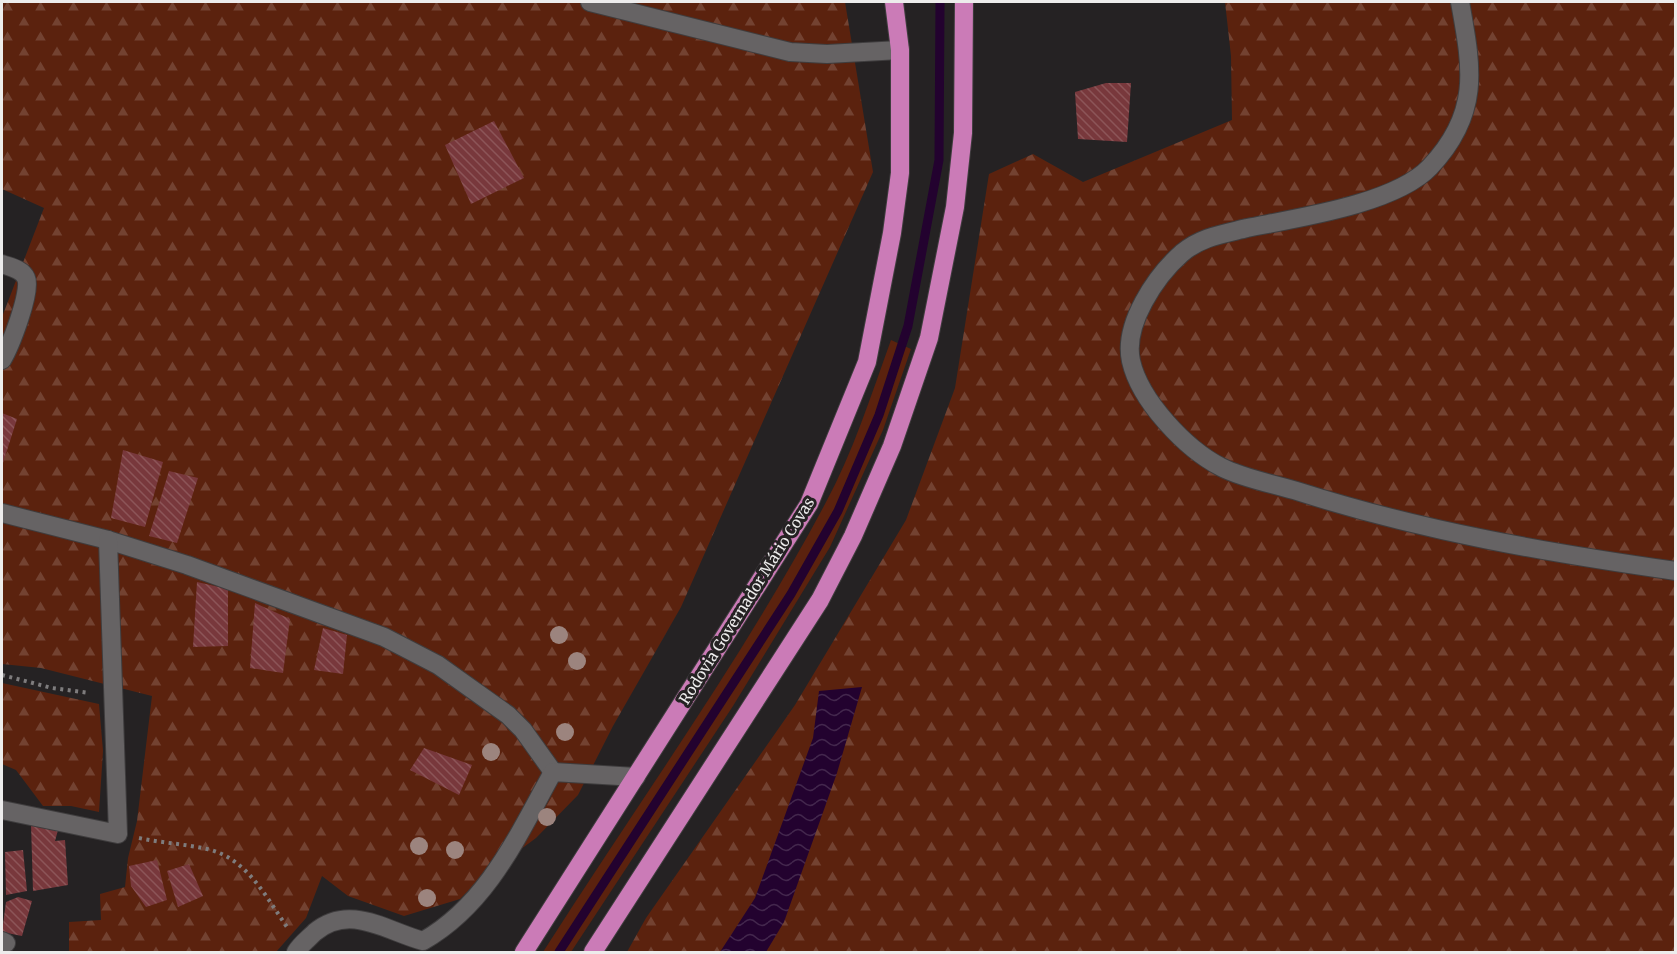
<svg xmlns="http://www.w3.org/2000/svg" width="1677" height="954" font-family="Merriweather,serif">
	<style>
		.grass { fill: #5b220e }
		.forest { fill: url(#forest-firs) }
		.water { fill: url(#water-waves) }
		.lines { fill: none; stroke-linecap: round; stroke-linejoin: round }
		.stream { stroke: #23022f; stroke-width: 9 }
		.building { fill: url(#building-back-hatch) }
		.minor-casing { stroke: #3f3d3e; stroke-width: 20 }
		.trunk-casing { stroke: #3f3d3e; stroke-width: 20 }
		.path { stroke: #7e7c7d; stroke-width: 4; stroke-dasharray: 3 4.5; stroke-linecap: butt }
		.minor { stroke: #666364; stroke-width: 18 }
		.trunk { stroke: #cb7bb7; stroke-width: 18 }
		.tree { fill: #9c847e }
		.labels { text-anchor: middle; stroke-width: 6; stroke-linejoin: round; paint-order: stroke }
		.street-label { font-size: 15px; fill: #edecec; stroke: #252223 }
	</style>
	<defs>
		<pattern id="forest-firs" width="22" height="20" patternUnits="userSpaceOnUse" patternTransform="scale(1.5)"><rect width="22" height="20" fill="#5b220e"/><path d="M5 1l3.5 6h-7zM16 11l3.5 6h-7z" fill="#734231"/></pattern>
		<pattern id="water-waves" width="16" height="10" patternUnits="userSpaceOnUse" patternTransform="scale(1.5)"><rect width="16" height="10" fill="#23022f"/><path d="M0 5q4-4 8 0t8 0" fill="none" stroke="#43274d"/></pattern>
		<pattern id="building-back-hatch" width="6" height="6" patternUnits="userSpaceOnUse" patternTransform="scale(1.5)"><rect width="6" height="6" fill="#78383c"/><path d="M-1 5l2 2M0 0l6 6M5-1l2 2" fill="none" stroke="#8c5558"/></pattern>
	</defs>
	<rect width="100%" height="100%" fill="#252223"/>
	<path class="grass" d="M891,340L911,349L883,430L830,547L733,706L571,952H543C637,804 742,660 825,504C853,453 871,395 891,340Z"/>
	<g class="forest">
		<path d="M2,2H845L873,172L681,607L613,726L578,795L536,838L478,881L460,899L404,916L348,896L322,876L306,918L276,952H69V922L101,920L100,894L125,887L128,858L137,821L152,696L41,668L2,664V317L44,208L2,189Z"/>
		<path d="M1225,2H1675V952H627L646,918L795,705L906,520L955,388L989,174L1033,154L1083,182L1232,120L1231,56Z"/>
		<path d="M2,683L99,704L103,751L99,812L71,806H43L16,770L2,764Z"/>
	</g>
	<path class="water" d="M862,687L837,773L784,922L766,952H720L755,898L813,738L819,691Z"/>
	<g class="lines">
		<path class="stream" d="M559,952L791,594L838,511L879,415L908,326L939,160L940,2"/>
	</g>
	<g class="building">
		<path d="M1106,83H1131L1127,142L1078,139L1075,92Z"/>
		<path d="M494,121L524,178L471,204L445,145Z"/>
		<path d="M2,413L17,419L2,466Z"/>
		<path d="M123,450L163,462L145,527L111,518Z"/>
		<path d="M169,471L198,478L177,543L149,536Z"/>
		<path d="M197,582L228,589V646L193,647Z"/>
		<path d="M255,603L290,619L283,673L250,668Z"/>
		<path d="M323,628L347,635L343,674L314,670Z"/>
		<path d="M424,748L472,765L459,795L410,770Z"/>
		<path d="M31,824L58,830L55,841L65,840L68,885L33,891Z"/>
		<path d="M23,850L27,891L6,895L5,852Z"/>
		<path d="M157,860L167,900L146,907L131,886L129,866Z"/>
		<path d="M189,864L203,896L178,907L167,871Z"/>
		<path d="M18,897L32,901L22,936L2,932L6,902Z"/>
	</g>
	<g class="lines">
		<g class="minor-casing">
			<g id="minor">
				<path d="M590,2L790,52L827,54L900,50"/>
				<path d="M1460,2C1472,68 1481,113 1430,167C1395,204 1297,218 1247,228C1223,234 1201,237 1182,253C1156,276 1123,324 1131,361C1140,401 1186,449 1221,467C1244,479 1275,484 1300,492C1422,531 1549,553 1676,571"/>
				<path d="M2,264C10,267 22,269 26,278C32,291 10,347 2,360"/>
				<path d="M2,513L108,540L187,565L384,637L438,665L508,715L523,730L553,772"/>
				<path d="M2,810L118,834L108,540"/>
				<path d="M2,941L6,943"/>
				<path d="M296,952C301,944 308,939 315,932C350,903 386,931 423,941C488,904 518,835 553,772L636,777"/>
			</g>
		</g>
		<g class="trunk-casing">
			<g id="trunk">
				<path d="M524,952L809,504L867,362L892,233L900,173V50L894,2"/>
				<path d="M593,952L820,600L853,536L892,446L929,338L955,207L963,133L964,2"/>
			</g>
		</g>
		<g class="path">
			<path d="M2,675L52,688L90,693"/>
			<path d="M139,838C162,843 185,844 207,849C247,858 266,897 287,927"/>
		</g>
		<use href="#minor" class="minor"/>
		<use href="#trunk" class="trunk"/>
	</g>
	<g class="tree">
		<circle cx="559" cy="635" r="9"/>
		<circle cx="577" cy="661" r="9"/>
		<circle cx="565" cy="732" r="9"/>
		<circle cx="491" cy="752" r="9"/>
		<circle cx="547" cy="817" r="9"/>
		<circle cx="419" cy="846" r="9"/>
		<circle cx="455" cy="850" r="9"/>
		<circle cx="427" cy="898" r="9"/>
	</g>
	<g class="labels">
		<g class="street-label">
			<text transform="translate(747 601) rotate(-58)" y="5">Rodovia Governador Mário Covas</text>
		</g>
	</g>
	<rect width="1677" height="954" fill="none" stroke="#edecec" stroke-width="6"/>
</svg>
